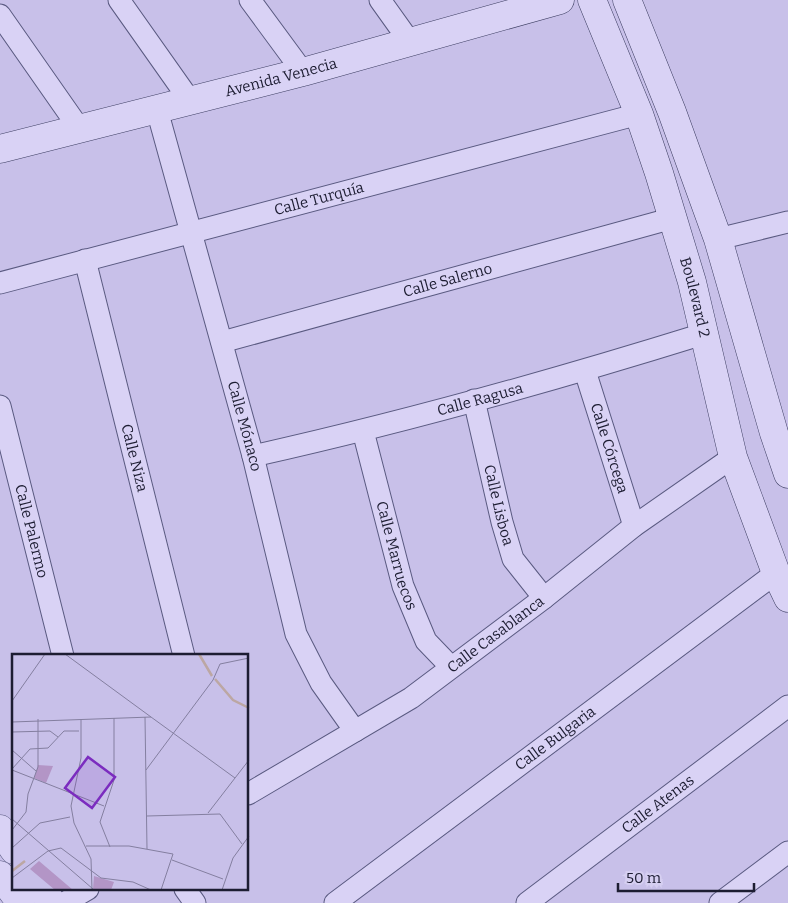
<svg xmlns="http://www.w3.org/2000/svg" width="788" height="903" font-family="Bitter,serif">
	<style>
		.lines { fill: none; stroke-linecap: round; stroke-linejoin: round }
		.minor-casing { stroke: #5a5a81; stroke-width: 23 }
		.tertiary-casing { stroke: #5a5a81; stroke-width: 29 }
		.secondary-casing { stroke: #3d3e62; stroke-width: 29 }
		.minor { stroke: #d9d2f5; stroke-width: 21 }
		.tertiary { stroke: #d9d2f5; stroke-width: 28 }
		.secondary { stroke: #d9d2f5; stroke-width: 28 }
		.labels { text-anchor: middle; stroke-width: 4.5; stroke-linejoin: round; paint-order: stroke }
		.street-label { font-size: 15px; fill: #1d1d32; stroke: #d6cff1 }
		.inset-river { fill: none; stroke: #bca7a3; stroke-width: 2.5 }
		.inset-road { fill: none; stroke: #847fa0; stroke-width: 1 }
		.view { fill: #7b2cbf; fill-opacity: 0.15; stroke: #7b2cbf; stroke-width: 2.5 }
		.inset-edge { fill: none; stroke: #1d1d32; stroke-width: 2.5 }
	</style>
	<rect width="100%" height="100%" fill="#c8c0e9"/>
	<g class="lines">
		<g class="minor-casing">
			<g id="minor">
				<path d="M119,0L191,102"/>
				<path d="M250,0L303,72"/>
				<path d="M380,0L410,42"/>
				<path d="M0,15L79,128"/>
				<path id="s1" d="M157,110L253,456L296,634L321,683L355,731"/>
				<path d="M718,239L788,222"/>
				<path id="s2" d="M85,260L184,656"/>
				<path id="s3" d="M0,283L639,114"/>
				<path id="s4" d="M222,342L673,218"/>
				<path id="s5" d="M585,371L634,526"/>
				<path id="s6" d="M474,400L502,522L513,559L544,598"/>
				<path id="s7" d="M0,406L63,656"/>
				<path id="s8" d="M363,431L403,586L426,641L451,667"/>
				<path id="s9" d="M253,456C405,422 555,380 703,334"/>
				<path id="s10" d="M248,794L411,698L544,598L634,526L733,457"/>
				<path d="M185,889L195,903"/>
				<path d="M64,903L88,889"/>
				<path id="s11" d="M335,903L776,573"/>
				<path id="s12" d="M527,903L788,706"/>
				<path d="M720,903L788,852"/>
			</g>
		</g>
		<g class="tertiary-casing">
			<g id="tertiary">
				<path d="M0,829L14,850"/>
				<path d="M0,875L21,903"/>
				<path d="M42,889L52,903"/>
			</g>
		</g>
		<g class="secondary-casing">
			<g id="secondary">
				<path id="s13" d="M592,0L639,114L659,173L692,282L733,457L776,573L788,598"/>
				<path d="M627,0L672,112L718,239L774,433L788,474"/>
				<path id="s14" d="M0,149L303,72L560,0"/>
			</g>
		</g>
		<use href="#minor" class="minor"/>
		<use href="#tertiary" class="tertiary"/>
		<use href="#secondary" class="secondary"/>
	</g>
	<g class="labels">
		<g class="street-label">
			<text dy="5" stroke="none"><textPath href="#s14" startOffset="290">Avenida Venecia</textPath></text>
			<text dy="5" stroke="none"><textPath href="#s3" startOffset="330">Calle Turquía</textPath></text>
			<text dy="5" stroke="none"><textPath href="#s4" startOffset="234">Calle Salerno</textPath></text>
			<text dy="5" stroke="none"><textPath href="#s13" startOffset="315">Boulevard 2</textPath></text>
			<text dy="5" stroke="none"><textPath href="#s9" startOffset="234">Calle Ragusa</textPath></text>
			<text dy="5" stroke="none"><textPath href="#s1" startOffset="328">Calle Mónaco</textPath></text>
			<text dy="5" stroke="none"><textPath href="#s5" startOffset="81">Calle Córcega</textPath></text>
			<text dy="5" stroke="none"><textPath href="#s2" startOffset="204">Calle Niza</textPath></text>
			<text dy="5" stroke="none"><textPath href="#s6" startOffset="108">Calle Lisboa</textPath></text>
			<text dy="5" stroke="none"><textPath href="#s7" startOffset="129">Calle Palermo</textPath></text>
			<text dy="5" stroke="none"><textPath href="#s8" startOffset="129">Calle Marruecos</textPath></text>
			<text dy="5" stroke="none"><textPath href="#s10" startOffset="295">Calle Casablanca</textPath></text>
			<text dy="5" stroke="none"><textPath href="#s11" startOffset="275">Calle Bulgaria</textPath></text>
			<text dy="5" stroke="none"><textPath href="#s12" startOffset="164">Calle Atenas</textPath></text>
		</g>
	</g>
	<g transform="translate(12 654)">
		<rect width="236" height="236" fill="#c8c0e9"/>
		<path d="M26,111L41,112L34,129L22,124ZM27,207L61,236H43L18,215ZM82,222L102,228L99,236L81,235Z" fill="#b395c6"/>
		<path class="inset-river" d="M187,0L200,22M203,25L221,46L237,54M0,217L13,207"/>
		<path class="inset-road" d="M53,0L139,63M0,47L33,0M133,63L135,195M69,65V104L59,152L62,169L79,205L80,236M0,68L139,63L223,124L237,106M0,78L38,77L46,83M0,96L24,117M0,115L18,95L36,94L52,77H67M0,116L92,152M134,116L201,26L208,10L237,4M196,159L223,124M135,162L208,160L230,190M0,165L81,235M0,176L14,158L16,140L26,113V65M74,192H117L161,200L149,236M98,193L88,168L102,126V64M0,194L28,169L58,163M160,206L211,225M0,224L36,197L49,194L89,224L121,228L139,236M210,236L221,204L237,182"/>
		<path class="view" d="M76,103L103,123L80,154L53,134Z"/>
		<rect width="236" height="236" class="inset-edge"/>
	</g>
	<path d="M618 883v8h136v-8" fill="none" stroke="#1d1d32" stroke-width="2.5"/>
	<text x="626" y="883" font-size="15" fill="#1d1d32" stroke="#d6cff1" stroke-width="4" paint-order="stroke">50 m</text>
</svg>
